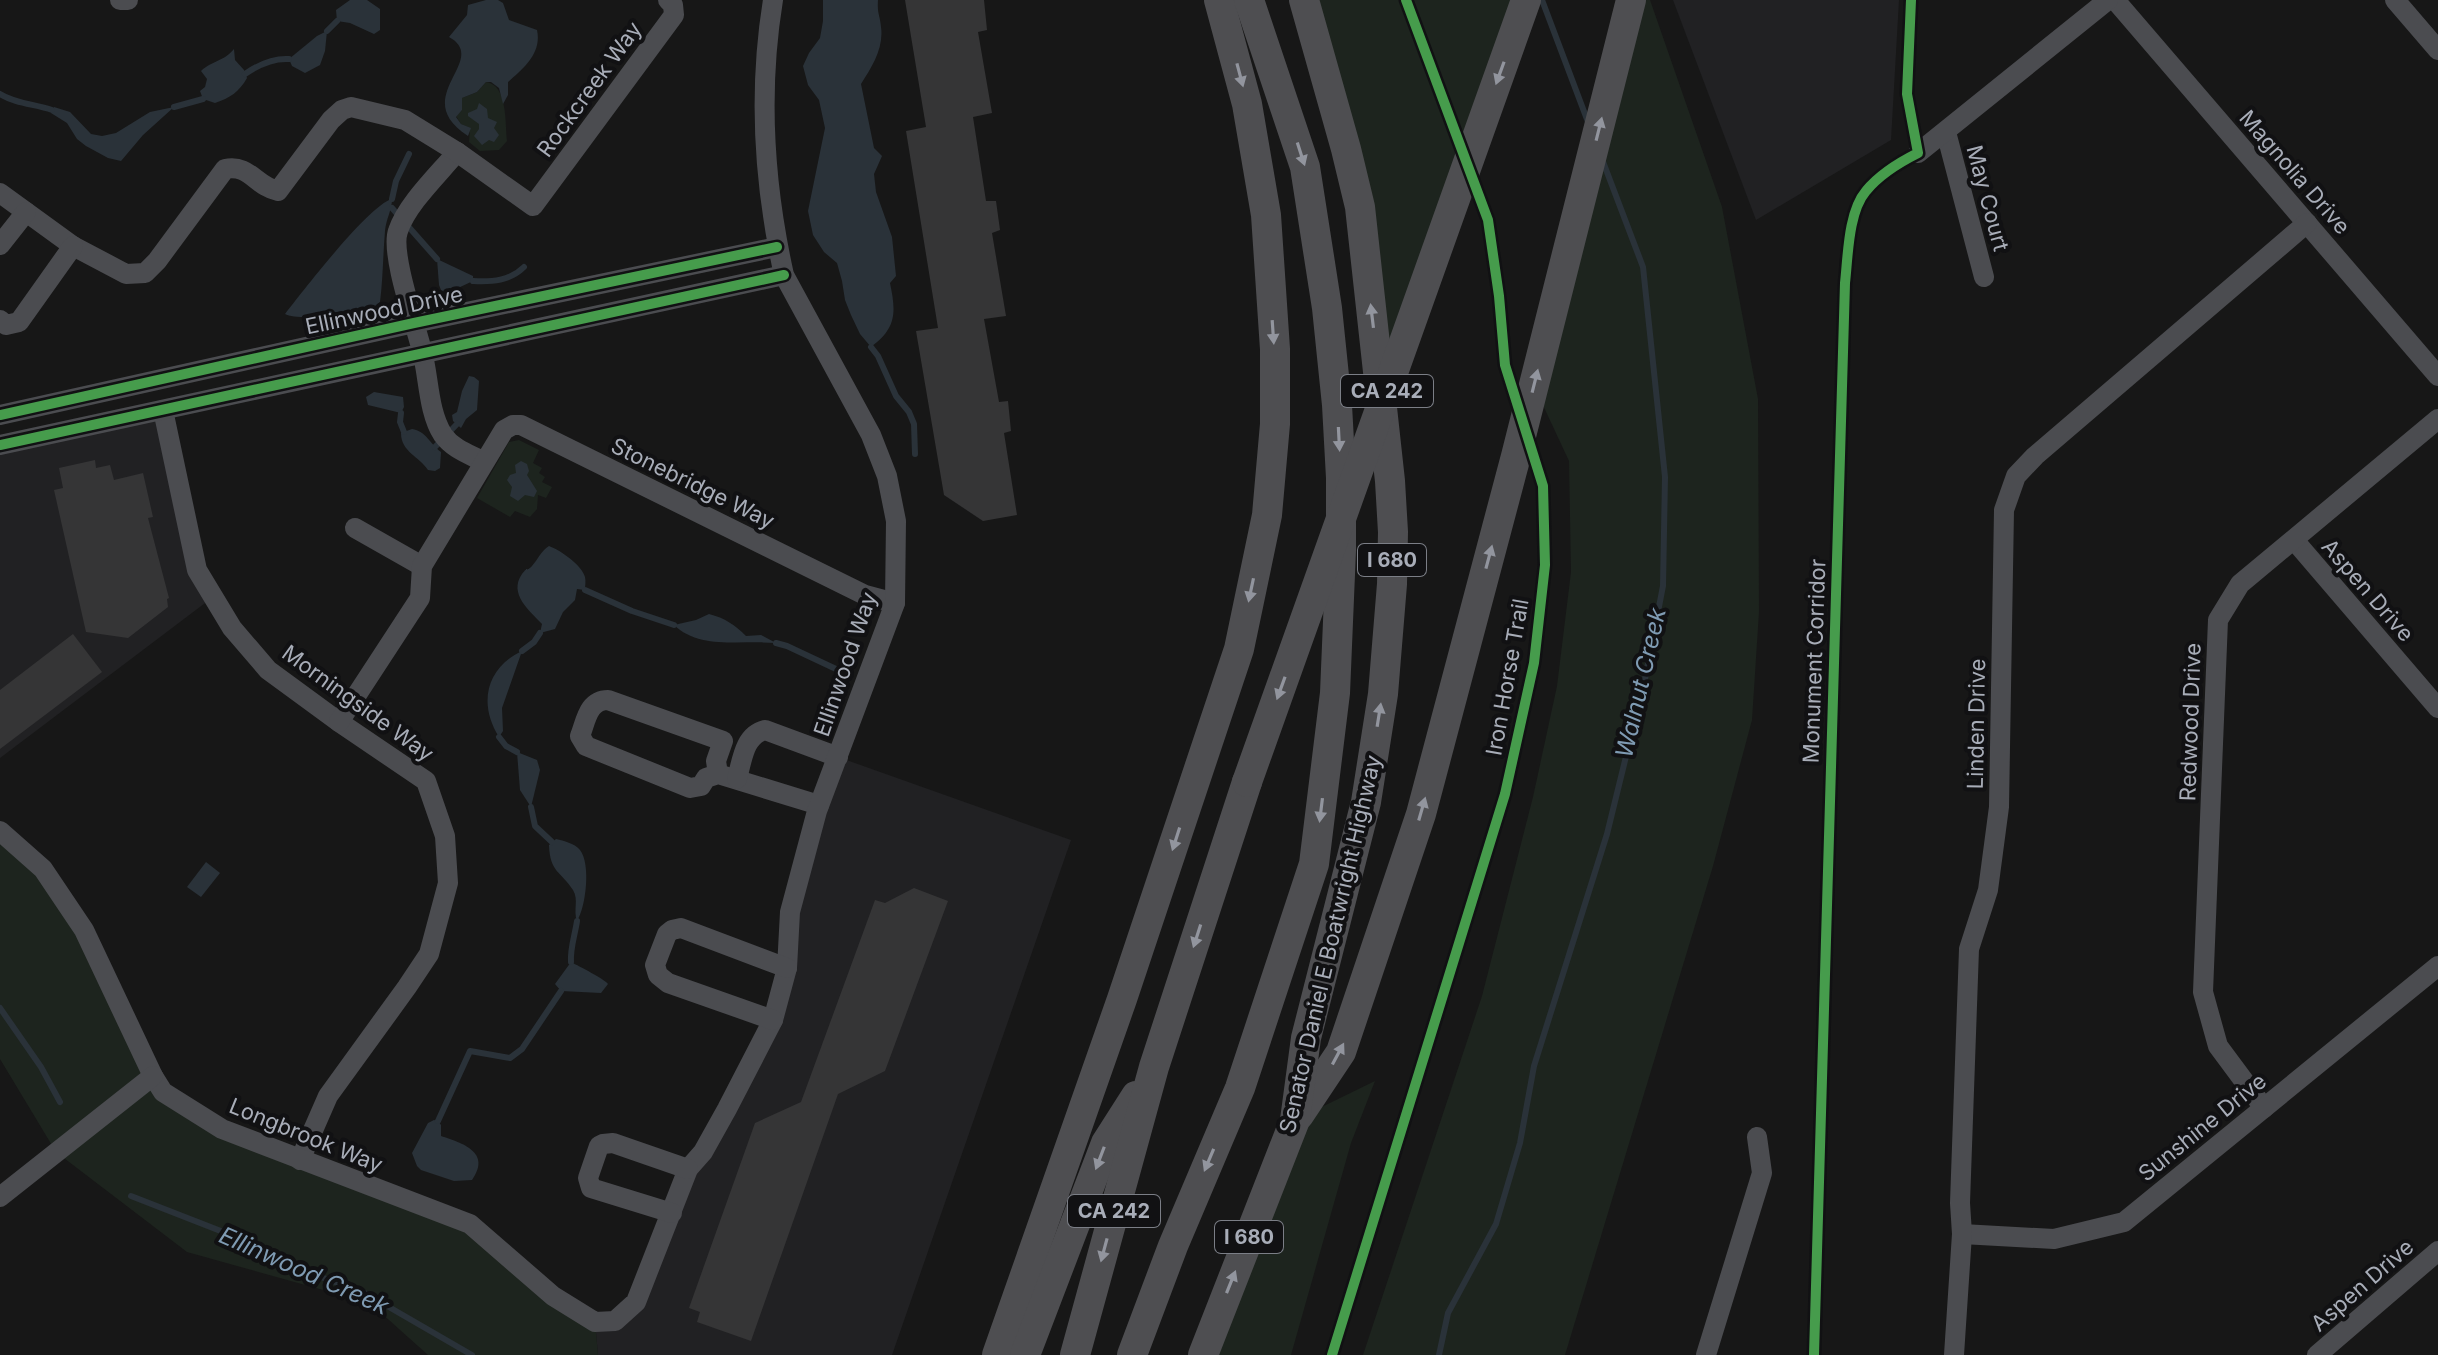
<svg xmlns="http://www.w3.org/2000/svg" width="2438" height="1355" font-family="Inter,sans-serif">
	<style>
		.built { fill: #212123 }
		.green { fill: #1d241e }
		.water { fill: #2a3239 }
		.lines { fill: none; stroke-linecap: round; stroke-linejoin: round }
		.stream { stroke: #2a3239; stroke-width: 6 }
		.building { fill: #353536 }
		.minor { stroke: #4b4c50; stroke-width: 20 }
		.highway { stroke: #4e4e51; stroke-width: 30 }
		.highway-bridge { stroke: #4e4e51; stroke-width: 30 }
		.cycleway-casing { stroke: #111113; stroke-width: 15 }
		.cycleway { stroke: #469c4c; stroke-width: 10 }
		.oneway { fill: #92959e }
		.labels { text-anchor: middle; stroke-width: 8; stroke-linejoin: round; paint-order: stroke }
		.shield { fill: #111113; stroke: #7b7e86; stroke-width: 2 }
		.shield-label { font-size: 20px; font-weight: bold; fill: #a8adb8 }
		.street-label { font-size: 22px; fill: #a8adb8; stroke: #111113 }
		.water-label { font-size: 24px; font-style: italic; fill: #7f9bb3; stroke: #111113 }
	</style>
	<rect width="100%" height="100%" fill="#171717"/>
	<g class="built">
		<path d="M1673,0H1899L1891,140L1756,220Z"/>
		<path d="M163,410L213,597L0,758V445Z"/>
		<path d="M838,757L1071,840L892,1355H598L595,1322L636,1302L688,1169L773,1020L790,912Z"/>
	</g>
	<g class="green">
		<path d="M1304,0H1526L1386,395Z"/>
		<path d="M1631,0H1650L1722,207L1758,399L1759,612L1752,720L1713,866L1565,1355H1363L1482,996L1533,797L1557,686L1571,572L1569,461L1534,386Z"/>
		<path d="M486,82C508,85 505,123 507,141L499,150L480,151L469,142L470,128L461,124L456,116L462,110V98L477,92Z"/>
		<path d="M519,440L539,450L533,463L542,468L539,473L545,477L542,482L552,487L546,498L538,495L537,509L530,517L515,511L510,517L477,498L509,442Z"/>
		<path d="M0,831L43,869L153,1076L222,1129L470,1224L595,1322L598,1355H428L370,1303L187,1252L56,1152L0,1059Z"/>
		<path d="M1375,1081L1351,1143L1291,1355H1203L1295,1120Z"/>
	</g>
	<g class="water">
		<path d="M350,0H367L380,9V30L374,34L350,23L337,21L336,10Z"/>
		<path d="M486,0H498L503,3L509,20L537,30C542,53 524,68 508,82V95L503,104L499,88L491,82H486L477,92L462,98V110L456,117L461,124L471,128L468,136C407,97 491,60 449,37L467,15L468,5Z"/>
		<path d="M823,0H878C877,14 880,15 881,27C884,48 872,67 861,84L874,148L882,156L874,174L876,192L892,237L896,276L890,283C896,312 897,328 871,347L860,334L851,315L845,300L842,281L837,263L824,252L813,235L808,211L825,128L819,100L808,85L803,66L809,53L820,38L823,21Z"/>
		<path d="M327,31L325,51L320,65L305,73L292,66L289,59L317,36Z"/>
		<path d="M234,49L235,60L244,70L247,78C239,92 230,98 215,103L203,99L200,91L205,87L207,79L201,71C213,60 223,62 234,49Z"/>
		<path d="M479,103L487,109L488,118L497,122L494,128L499,135L494,142L489,140L482,145L474,136L479,129V124L468,116V113L477,109Z"/>
		<path d="M54,107L70,112L91,134L102,136L116,133L150,112L174,107L143,135L121,161L108,158L86,146L77,139L67,123L51,113Z"/>
		<path d="M392,199C392,210 386,219 385,231C383,254 383,279 380,302C377,304 372,309 369,310C354,315 297,321 285,314C303,291 369,205 392,199Z"/>
		<path d="M437,259L473,276V281L443,295L439,285Z"/>
		<path d="M469,376L474,377L479,381L477,410L466,419L461,428L453,421L452,415L457,412L462,391Z"/>
		<path d="M374,392L403,397L404,407L401,413L368,405L366,397Z"/>
		<path d="M412,429C426,431 430,444 441,452L440,468L435,471L428,470C419,456 401,452 401,433Z"/>
		<path d="M521,461L527,464L529,471L527,475L537,491L534,497L525,495L518,501L510,496L512,487L507,480L510,475L516,473L515,465Z"/>
		<path d="M549,546C560,550 582,565 585,577C586,581 585,586 585,590L577,589L575,600L563,612L555,629L540,633L542,624C530,611 508,594 522,574C528,566 525,573 532,566C538,559 541,551 549,546Z"/>
		<path d="M709,614C725,618 735,625 746,636L761,635L776,643C742,640 700,650 674,625L696,620Z"/>
		<path d="M522,651L502,708L503,731L499,737C478,704 486,668 522,651Z"/>
		<path d="M517,752L537,760L540,770L531,807L520,790Z"/>
		<path d="M556,839C564,841 574,843 580,850C591,864 586,907 577,921C573,910 579,900 573,890C561,871 550,873 549,845Z"/>
		<path d="M206,862L220,873L201,897L187,887Z"/>
		<path d="M571,962C580,967 603,978 608,984L601,993L561,991L555,984Z"/>
		<path d="M434,1120L438,1121L441,1125V1136C462,1143 492,1152 472,1180L454,1181L421,1170L417,1166L412,1153L428,1123Z"/>
	</g>
	<g class="lines">
		<g class="stream">
			<path d="M1542,0L1588,122"/>
			<path d="M327,31L337,21"/>
			<path d="M245,74C258,65 273,58 289,59"/>
			<path d="M0,94C16,104 35,104 52,110"/>
			<path d="M174,107L203,99"/>
			<path d="M392,199L396,181L409,154"/>
			<path d="M392,208L437,259"/>
			<path d="M473,281C492,282 510,281 524,267"/>
			<path d="M871,347L878,356L896,396L909,412L914,424L915,454"/>
			<path d="M401,413L400,422L404,432"/>
			<path d="M435,447L457,424"/>
			<path d="M585,590L632,611L674,625"/>
			<path d="M776,643L787,646L836,669"/>
			<path d="M522,651L534,642L540,633"/>
			<path d="M499,737L506,746L517,752"/>
			<path d="M531,807L535,826L552,842"/>
			<path d="M571,962C570,948 575,935 577,921"/>
			<path d="M0,1008L41,1067L60,1102"/>
			<path d="M438,1121L470,1051L510,1058L522,1049L561,991"/>
			<path d="M131,1196L267,1249L301,1270L363,1292L472,1355"/>
			<path d="M1439,1355L1448,1313L1496,1224L1520,1143L1534,1066L1607,834L1645,679L1663,586L1665,477L1643,267L1602,159"/>
		</g>
	</g>
	<g class="building">
		<path d="M905,0H984L987,30L978,32L992,113L973,117L986,201H996L1000,230L992,233L1006,316L984,319L999,402L1008,401L1011,431L1004,433L1017,515L983,521L944,495L916,331L938,328L906,131L926,127Z"/>
		<path d="M95,460L96,468L110,465L114,480L143,473L153,517L148,518L169,598L167,599L168,607L128,638L86,632L54,490L63,488L59,468Z"/>
		<path d="M73,634L102,672L0,749V690Z"/>
		<path d="M914,888L948,901L885,1071L838,1094L751,1341L697,1322L700,1312L689,1308L755,1123L801,1102L875,900L885,903Z"/>
	</g>
	<g class="lines">
		<g class="minor">
			<path d="M120,0H128"/>
			<path d="M2115,0L2438,376"/>
			<path d="M2395,0L2438,50"/>
			<path d="M1946,132L1984,277"/>
			<path d="M457,152C438,175 407,204 398,231C390,253 416,326 422,351C429,377 428,412 443,435C453,449 469,454 484,462"/>
			<path d="M1918,153L2108,0"/>
			<path d="M0,193L73,246L126,274L145,273L157,261L225,169C250,164 255,186 278,191L331,120L342,110L351,107L405,120L457,152L533,206L674,15L673,5L668,0"/>
			<path d="M0,245L26,212"/>
			<path d="M0,320L6,325L19,322L73,246"/>
			<path d="M163,410L197,570L232,628L268,670L339,722L426,781L445,836L448,883L429,954L407,987L328,1096L300,1160"/>
			<path d="M0,415L414,323L777,247"/>
			<path d="M0,445L784,275"/>
			<path d="M355,528L422,566"/>
			<path d="M2294,540L2438,708"/>
			<path d="M339,722L420,598L422,566L504,430L513,425H521L865,595L895,603"/>
			<path d="M718,774L716,761L723,741L608,700C588,700 586,721 580,736L586,746L690,788L701,786L706,778L718,774L819,805"/>
			<path d="M737,779C742,761 744,735 765,730L838,757"/>
			<path d="M0,831L43,869L84,930L153,1076L163,1092L222,1129L470,1224L553,1296L595,1322L615,1321L636,1302L688,1169L703,1152L727,1109L773,1020L787,968L790,912L817,811L895,603L896,521L887,476L871,435L784,275C764,185 758,92 773,0"/>
			<path d="M773,1020L668,983L658,975L655,965L667,934L672,930L681,928L787,968"/>
			<path d="M2264,1108L2218,1046L2203,992L2218,620L2240,584L2438,419"/>
			<path d="M0,1197L153,1076"/>
			<path d="M672,1213L591,1188L588,1178L599,1146L603,1144L613,1143L688,1169"/>
			<path d="M1962,1234L2054,1239L2124,1222L2438,966"/>
			<path d="M1706,1355L1762,1173L1757,1137"/>
			<path d="M1954,1355L1962,1234L1960,1203L1969,949L1988,890L1999,807L2004,510L2016,476L2035,456L2307,223"/>
			<path d="M2317,1355L2438,1251"/>
		</g>
		<g class="highway">
			<path d="M1299,1115L1341,1052L1421,814L1516,456L1631,0"/>
			<path d="M997,1355L1122,999L1239,649L1267,515L1275,424V349L1266,215L1247,104L1219,0"/>
			<path d="M1025,1355L1106,1143L1136,1096"/>
			<path d="M1075,1355L1154,1067L1247,782"/>
			<path d="M1132,1355L1173,1246L1240,1088L1314,864L1335,693L1341,550V478L1337,405L1327,308L1305,167L1249,0"/>
			<path d="M1203,1355L1295,1120L1306,1038L1366,802L1383,694L1392,584L1393,532L1390,481L1360,207L1346,149L1304,0"/>
		</g>
		<path class="highway-bridge" d="M1247,782L1526,0"/>
		<g class="cycleway-casing">
			<g id="cycleway">
				<path d="M0,415L414,323L777,247"/>
				<path d="M0,445L784,275"/>
				<path d="M1332,1355L1505,794L1534,663L1545,565L1543,486L1505,365L1499,296L1488,220L1406,0"/>
				<path d="M1814,1355L1845,283C1848,257 1848,212 1866,191C1879,175 1900,162 1918,153L1907,94L1911,0"/>
			</g>
		</g>
		<use href="#cycleway" class="cycleway"/>
	</g>
	<defs><path id="oneway-solid" d="M-6-.8H1V-3.2L6.5 0L1 3.2V.8H-6Z" transform="scale(2)"/></defs>
	<g class="oneway">
		<use href="#oneway-solid" transform="translate(1500 73) rotate(110)"/>
		<use href="#oneway-solid" transform="translate(1240 75) rotate(75)"/>
		<use href="#oneway-solid" transform="translate(1599 129) rotate(-76)"/>
		<use href="#oneway-solid" transform="translate(1301 154) rotate(72)"/>
		<use href="#oneway-solid" transform="translate(1372 316) rotate(-97)"/>
		<use href="#oneway-solid" transform="translate(1273 332) rotate(86)"/>
		<use href="#oneway-solid" transform="translate(1535 381) rotate(-76)"/>
		<use href="#oneway-solid" transform="translate(1339 439) rotate(87)"/>
		<use href="#oneway-solid" transform="translate(1489 557) rotate(-75)"/>
		<use href="#oneway-solid" transform="translate(1251 590) rotate(102)"/>
		<use href="#oneway-solid" transform="translate(1281 688) rotate(110)"/>
		<use href="#oneway-solid" transform="translate(1379 715) rotate(-81)"/>
		<use href="#oneway-solid" transform="translate(1422 809) rotate(-74)"/>
		<use href="#oneway-solid" transform="translate(1321 810) rotate(97)"/>
		<use href="#oneway-solid" transform="translate(1176 839) rotate(108)"/>
		<use href="#oneway-solid" transform="translate(1197 936) rotate(108)"/>
		<use href="#oneway-solid" transform="translate(1338 1054) rotate(-62)"/>
		<use href="#oneway-solid" transform="translate(1100 1158) rotate(111)"/>
		<use href="#oneway-solid" transform="translate(1209 1160) rotate(113)"/>
		<use href="#oneway-solid" transform="translate(1104 1250) rotate(105)"/>
		<use href="#oneway-solid" transform="translate(1231 1282) rotate(-68)"/>
	</g>
	<g class="labels">
		<g class="shield">
			<rect x="1341" y="375" width="92" height="32" rx="6"/>
			<rect x="1358" y="544" width="68" height="32" rx="6"/>
			<rect x="1068" y="1195" width="92" height="32" rx="6"/>
			<rect x="1215" y="1221" width="68" height="32" rx="6"/>
		</g>
		<g class="shield-label">
			<text x="1387" y="398">CA 242</text>
			<text x="1392" y="567">I 680</text>
			<text x="1114" y="1218">CA 242</text>
			<text x="1249" y="1244">I 680</text>
		</g>
		<g class="street-label">
			<text transform="translate(589 89) rotate(-54)" y="8">Rockcreek Way</text>
			<text transform="translate(2295 172) rotate(49)" y="8">Magnolia Drive</text>
			<text transform="translate(1988 198) rotate(75)" y="8">May Court</text>
			<text transform="translate(384 310) rotate(-12)" y="8">Ellinwood Drive</text>
			<text transform="translate(693 483) rotate(26)" y="8">Stonebridge Way</text>
			<text transform="translate(2368 590) rotate(49)" y="8">Aspen Drive</text>
			<text transform="translate(1814 661) rotate(-88)" y="8">Monument Corridor</text>
			<text transform="translate(845 664) rotate(-71)" y="8">Ellinwood Way</text>
			<text transform="translate(1507 677) rotate(-80)" y="8">Iron Horse Trail</text>
			<text transform="translate(358 703) rotate(36)" y="8">Morningside Way</text>
			<text transform="translate(2190 722) rotate(-88)" y="8">Redwood Drive</text>
			<text transform="translate(1976 724) rotate(-89)" y="8">Linden Drive</text>
			<text transform="translate(1330 944) rotate(-77)" y="8">Senator Daniel E Boatwright Highway</text>
			<text transform="translate(2202 1127) rotate(-39)" y="8">Sunshine Drive</text>
			<text transform="translate(306 1135) rotate(22)" y="8">Longbrook Way</text>
			<text transform="translate(2362 1285) rotate(-41)" y="8">Aspen Drive</text>
		</g>
		<g class="water-label">
			<text transform="translate(1641 683) rotate(-77)" y="8">Walnut Creek</text>
			<text transform="translate(304 1271) rotate(24)" y="8">Ellinwood Creek</text>
		</g>
	</g>
</svg>
